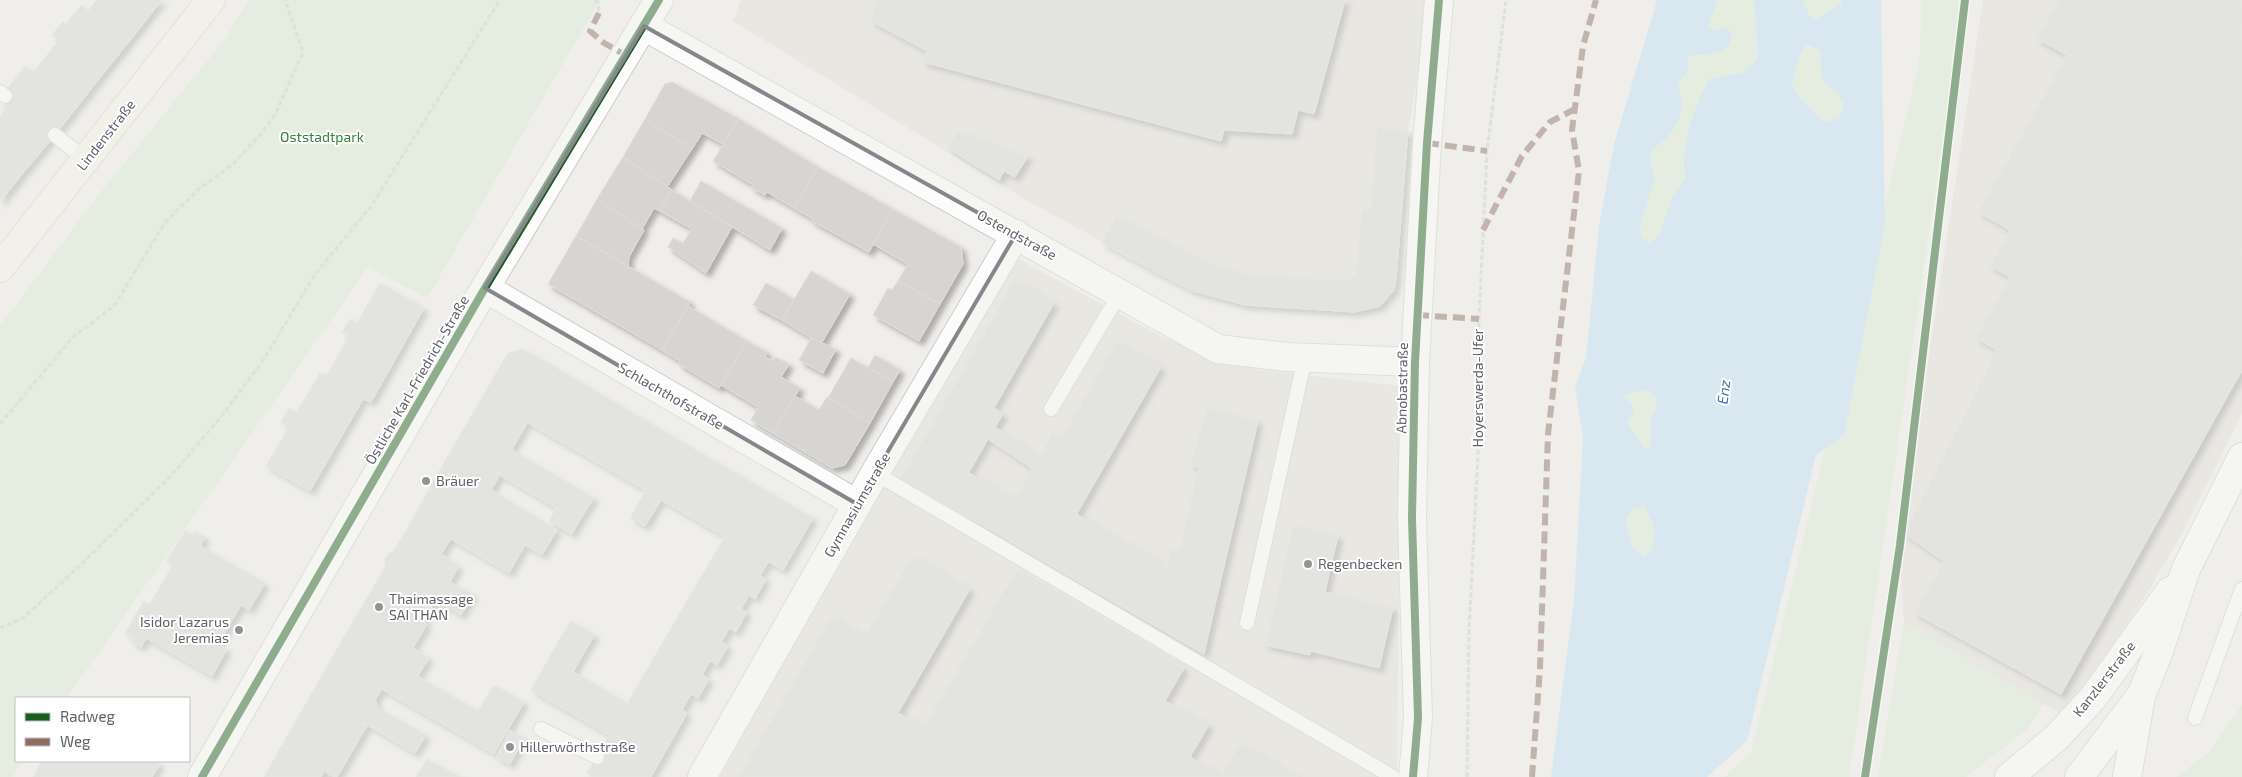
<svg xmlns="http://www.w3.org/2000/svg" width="2242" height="777" font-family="'Exo 2',sans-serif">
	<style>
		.industrial { fill: #dfddda }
		.green { fill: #d8ebd6 }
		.water { fill: #bfe0f9; fill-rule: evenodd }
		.building { fill: #d6d5d3; stroke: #deddd9; filter: url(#shadow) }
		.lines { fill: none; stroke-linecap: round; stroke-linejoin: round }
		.service-casing { stroke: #cbcccc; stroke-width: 16 }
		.minor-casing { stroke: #cbcccc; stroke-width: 30 }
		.secondary-casing { stroke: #cacacb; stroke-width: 30 }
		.primary-casing { stroke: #d7ceb8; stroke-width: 30 }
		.path { stroke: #cacfcc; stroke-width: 3; stroke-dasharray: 5 2.5; stroke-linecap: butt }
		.service { stroke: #fdfcfc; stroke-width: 14 }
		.minor { stroke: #fdfcfc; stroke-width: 28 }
		.secondary { stroke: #fdfcfc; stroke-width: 28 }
		.primary { stroke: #f4f2e9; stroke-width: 28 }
		.quiet { stroke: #8d6e63; stroke-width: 6; stroke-dasharray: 12 6; stroke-linecap: butt }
		.cycleway-casing { stroke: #fff; stroke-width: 11 }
		.cycleway { stroke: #1b5e20; stroke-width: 8 }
		.marked { fill: none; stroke: #84888a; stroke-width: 4; stroke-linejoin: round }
		.poi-dot { fill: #919496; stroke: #fff; stroke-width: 2 }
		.labels { text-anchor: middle; stroke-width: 4; stroke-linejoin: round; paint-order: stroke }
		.street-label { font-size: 14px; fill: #5f6368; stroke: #fff }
		.park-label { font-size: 14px; fill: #348238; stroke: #fff }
		.poi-label { font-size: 14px; fill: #5f6368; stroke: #fff; text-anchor: start }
		.water-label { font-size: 15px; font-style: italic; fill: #4174aa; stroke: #fff }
	</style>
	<defs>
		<filter id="shadow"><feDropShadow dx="4.5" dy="4.5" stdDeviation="2.5" flood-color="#0004"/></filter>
	</defs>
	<rect width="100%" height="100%" fill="#efeeea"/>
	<g class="industrial">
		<path d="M741,0H1431L1408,131L1394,290L1380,306L1355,312L1245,305L1190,290L1028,201L733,21Z"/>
		<path d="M1983,0H2242V414L2184,530L2149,590L2066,717L1904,623L1899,553Z"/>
		<path d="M1011,255L1164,338L1261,370L1401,386L1397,777H720Z"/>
	</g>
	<g class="green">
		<path d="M249,0H600L427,298L368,267L67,698H16V761H23L12,777H0V326L92,203L225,39Z"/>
		<path d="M1718,0H1754L1758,58L1745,72L1709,79C1693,108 1679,146 1685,179L1672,197L1659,235L1650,244L1642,237L1640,224L1655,179L1650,162L1652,149L1664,142L1682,103L1677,84L1688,71V57L1697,55L1715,31L1708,26Z"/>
		<path d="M1803,0H1842L1841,4L1817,19L1809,15Z"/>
		<path d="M1922,0H1963L1849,777H1724L1751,753L1919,64Z"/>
		<path d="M1806,44L1821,51V76L1823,83L1836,92L1844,103L1839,118L1823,122L1798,95L1792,84L1799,57Z"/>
		<path d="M1648,390L1657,400L1655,411L1650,419L1651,445L1645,450L1627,421L1624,397L1629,393Z"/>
		<path d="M1645,506L1654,527L1653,549L1644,556C1629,548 1629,534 1626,519L1633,509Z"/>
		<path d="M1904,623L2044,704L2026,730L1966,777H1878Z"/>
		<path d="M2242,705V777H2177L2211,750Z"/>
	</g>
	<path class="water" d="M1657,0H1718L1708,26L1715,31L1726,27L1732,34C1728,59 1708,51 1688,57V71L1677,84C1679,90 1682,97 1682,104C1682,123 1667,140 1652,150L1650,162L1655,179L1640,224L1642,237L1650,244L1659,235L1672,197L1685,179C1680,145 1693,108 1709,79L1745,72L1758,58L1754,0H1803L1809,15L1817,19L1841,4L1842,0H1881L1885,225L1844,436L1816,455L1747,741L1707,777H1551L1574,599L1583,438L1575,387L1586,358L1599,226L1614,144ZM1806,44L1821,51V76L1824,83L1836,92L1844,103L1839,118L1823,122L1798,95L1792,84L1799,57ZM1648,390L1657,400L1655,411L1650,419L1651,445L1645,450L1627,421L1634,415L1632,405L1624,397L1629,393ZM1645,506L1654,527L1653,549L1644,556C1629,548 1629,534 1626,519L1633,509Z"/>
	<g class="building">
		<path d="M97,0H141L154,10L128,43L88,11Z"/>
		<path d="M141,0H162L154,10Z"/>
		<path d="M877,0H1345L1314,114L1298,110L1292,134L1224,130L1221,141L923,62L927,51L871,21Z"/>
		<path d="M2059,0H2185L2242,32V250L2239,255L2225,247L2212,271L2226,278L2038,613L1944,561L1904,534L1997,350L1976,338L2010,277L1990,266L2010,230L1978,212L2067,55L2037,39Z"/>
		<path d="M2185,0H2242V32Z"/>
		<path d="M81,5L128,43L102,75L52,35L63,21L66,24Z"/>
		<path d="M59,40L102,75L77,107L33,73Z"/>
		<path d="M25,66L77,107L50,141L1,102L10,90L8,88Z"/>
		<path d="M672,82L739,119L723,144L702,133L692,149L645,119L665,84Z"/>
		<path d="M7,107L50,141L23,173L0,155V116Z"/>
		<path d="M645,119L692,149L667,187L623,157Z"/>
		<path d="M739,119L818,167L794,208L767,192L765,195L751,187L753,185L713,161Z"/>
		<path d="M1377,128L1408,131L1396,279L1394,290L1380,306L1355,312L1245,305L1190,290L1102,243L1116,216L1199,261L1250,275L1343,281L1356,276L1362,209L1371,210Z"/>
		<path d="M958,132L1028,156L1015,177L1004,171L999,180L948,148Z"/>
		<path d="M0,155L23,173L0,202Z"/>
		<path d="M623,157L672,190L660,211L654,208L642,229L597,199Z"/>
		<path d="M818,167L893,209L869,252L812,221L813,219L794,208Z"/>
		<path d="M701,181L782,228L770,250L690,201Z"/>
		<path d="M672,190L732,227L706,273L668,247L673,238L683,243L692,229L660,211Z"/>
		<path d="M597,199L644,230L629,257L628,266L576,236Z"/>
		<path d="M893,209L961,247L963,264L940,304L898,281L908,264L873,244Z"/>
		<path d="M576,236L690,302L662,350L548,284Z"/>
		<path d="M2225,247L2239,255L2242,250V371L2233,386L2182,357L2226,278L2212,271Z"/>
		<path d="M811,271L850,294L821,344L782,320Z"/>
		<path d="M1015,280L1054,303L994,408L1003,414L995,427L1039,457L1033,469L988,439L949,507L901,479Z"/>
		<path d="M898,281L940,304L919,341L873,315L888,288L892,290Z"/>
		<path d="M380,283L424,308L371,402L320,373L327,375L349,336L342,332L350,319L357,323Z"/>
		<path d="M766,283L794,299L782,320L753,305Z"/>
		<path d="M688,306L747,341L719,388L679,364L680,361L662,350Z"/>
		<path d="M811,338L836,349L823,373L799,360Z"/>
		<path d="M747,341L767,352L765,357L773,361L776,357L789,364L781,377L800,388L773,433L751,420L758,407L721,385Z"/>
		<path d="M1116,342L1161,367L1048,564L996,533L1052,434L1061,440Z"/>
		<path d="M523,349L558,369L498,474L453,447L508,353Z"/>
		<path d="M875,355L900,370L893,382L868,368Z"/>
		<path d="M2182,357L2233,386L2090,642L2038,613Z"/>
		<path d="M851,358L893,382L870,423L828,398Z"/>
		<path d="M558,369L675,438L645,490L528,423Z"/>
		<path d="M320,373L371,402L363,399L310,491L266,466L289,427L281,422L289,408L296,413Z"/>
		<path d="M795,396L819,410L827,397L870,423L845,465L832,468L773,433Z"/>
		<path d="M1206,408L1258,421L1217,596L1167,567L1170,548L1179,550L1199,467L1191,466Z"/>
		<path d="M675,438L813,518L783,570L661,500L645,526L630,518Z"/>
		<path d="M453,447L500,475L491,490L557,530L542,555L429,489Z"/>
		<path d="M512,450L594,498L579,521L498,474Z"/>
		<path d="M969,473L1015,499L996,533L949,507Z"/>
		<path d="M429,489L525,545L509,573L451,539L441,554L406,531Z"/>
		<path d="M556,508L579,521L572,534L549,521Z"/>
		<path d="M1076,514L1217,596L1204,654L1048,564Z"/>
		<path d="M1294,525L1338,536L1310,655L1265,645Z"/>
		<path d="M185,531L193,535L194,531L205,537L200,546L265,583L249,610L241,605L218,644L227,649L212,676L146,638L141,647L131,641L133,637L125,633L144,601L149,605L173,565L166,561Z"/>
		<path d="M406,531L459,566L450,582L473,595L461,615L384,569L386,565L384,561L389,553L393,552Z"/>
		<path d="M725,536L768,562L760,576L766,579L755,599L749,595L741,609L747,612L736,632L729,628L725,636L681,611Z"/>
		<path d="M912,556L970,589L898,713L924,727L1016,571L1184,668L1121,777H739L831,617L865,637Z"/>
		<path d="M1944,561L2090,642L2061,694L1915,613Z"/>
		<path d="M384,569L436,600L423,621L427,624L413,648L429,658L402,701L331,659Z"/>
		<path d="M1325,592L1393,608L1379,668L1311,651Z"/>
		<path d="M681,611L725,636L721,642L728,646L717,665L710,661L702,675L709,679L698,698L691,694L682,710L687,713L686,715L639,683Z"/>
		<path d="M571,621L595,635L586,649L562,635Z"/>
		<path d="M562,635L586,649L573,672L549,658Z"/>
		<path d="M549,658L627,703L609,735L531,690Z"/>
		<path d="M331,659L382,689L375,700L378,708L426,735L415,753L312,693Z"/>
		<path d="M417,676L467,705L453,730L402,701Z"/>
		<path d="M639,683L686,715L651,777H593L587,773Z"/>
		<path d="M494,685L524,702L494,754L453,730L467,705L478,711Z"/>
		<path d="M312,693L367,726L337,777H334L282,745Z"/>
		<path d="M1165,701L1209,725L1190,757L1222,775L1240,744L1298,777H1121Z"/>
		<path d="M510,730L524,738L510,764L496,757Z"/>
		<path d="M282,745L324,771L321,777H264Z"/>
		<path d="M427,759L460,777H416Z"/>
		<path d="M42,761H155L160,764L152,777H33Z"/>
	</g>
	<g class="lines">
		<g class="service-casing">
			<g id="service">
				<path d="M0,92L5,96"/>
				<path d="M55,135L86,160"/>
				<path d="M1051,409L1120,293"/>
				<path d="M875,473L1393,777"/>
				<path d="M1247,623L1305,357"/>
				<path d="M2195,718L2242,589"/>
				<path d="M541,729L597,757"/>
			</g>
		</g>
		<g class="minor-casing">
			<g id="minor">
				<path d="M644,26L1218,349L1287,357L1415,362"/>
				<path d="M485,288L857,504"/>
				<path d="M702,777L875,473L1016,234"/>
				<path d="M1413,777L1418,718L1412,518L1415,362L1427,143L1439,0"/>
			</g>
		</g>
		<g class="secondary-casing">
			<g id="secondary">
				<path d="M202,777L485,288L659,0"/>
				<path d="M2009,777L2056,738L2093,698L2170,591"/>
				<path d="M2079,777L2138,699"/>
				<path d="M2127,777L2141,696L2159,651L2186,569L2242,457"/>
			</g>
		</g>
		<g class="primary-casing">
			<path id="primary" d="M0,268L211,0"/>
		</g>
		<g class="path">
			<path d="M595,0L598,3L599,13"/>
			<path d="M0,424L73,337L114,306L166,221L199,189L234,163L262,133L276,113L303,52L285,0"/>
			<path d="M0,628L23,618L71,574L172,475L224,413L262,362L316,273L372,205L500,0"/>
			<path d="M1467,777L1469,630L1480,416L1479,319L1487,151L1506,0"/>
		</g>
		<use href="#service" class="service"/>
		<use href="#minor" class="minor"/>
		<use href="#secondary" class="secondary"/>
		<use href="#primary" class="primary"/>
		<g class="quiet">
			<path d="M599,13L590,31L604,43L625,55"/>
			<path d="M1427,143L1487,151"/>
			<path d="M1483,230L1522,156L1550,122L1575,109"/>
			<path d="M1417,315L1479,319"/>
			<path d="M1532,777L1540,668L1548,434L1579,171L1572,130L1583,46L1596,0"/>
		</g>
		<g class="cycleway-casing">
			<g id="cycleway">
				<path d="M202,777L485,288L659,0"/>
				<path d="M1413,777L1418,718L1412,518L1415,362L1427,143L1439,0"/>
				<path d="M1865,777L1900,545L1965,0"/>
			</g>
		</g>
		<use href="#cycleway" class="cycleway"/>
	</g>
	<path d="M0 0H2242V777H0ZM644,26L1016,234L857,504L485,288Z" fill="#efeeea" fill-opacity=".55" fill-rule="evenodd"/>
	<path class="marked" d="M644,26L1016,234L857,504L485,288Z"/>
	<g class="poi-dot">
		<circle cx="426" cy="481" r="5"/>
		<circle cx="1308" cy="564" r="5"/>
		<circle cx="379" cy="607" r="5"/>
		<circle cx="239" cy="630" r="5"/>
		<circle cx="510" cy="747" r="5"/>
	</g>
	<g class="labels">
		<g class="street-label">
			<text transform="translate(106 135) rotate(-52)" y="5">Lindenstraße</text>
			<text transform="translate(1017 235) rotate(29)" y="5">Ostendstraße</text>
			<text transform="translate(417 380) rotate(-60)" y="5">Östliche Karl-Friedrich-Straße</text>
			<text transform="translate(1402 388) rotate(-89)" y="5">Abnobastraße</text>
			<text transform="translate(1478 388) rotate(-90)" y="5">Hoyerswerda-Ufer</text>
			<text transform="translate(671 396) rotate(30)" y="5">Schlachthofstraße</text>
			<text transform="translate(857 505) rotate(-60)" y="5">Gymnasiumstraße</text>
			<text transform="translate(2104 679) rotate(-52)" y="5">Kanzlerstraße</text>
		</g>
		<g class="park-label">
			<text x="322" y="142">Oststadtpark</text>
		</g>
		<g class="poi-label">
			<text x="436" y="486">Bräuer</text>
			<text x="1318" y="569">Regenbecken</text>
			<text x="389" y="604">Thaimassage<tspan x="389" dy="16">SAI THAN</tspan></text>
			<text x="229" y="627" text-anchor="end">Isidor Lazarus<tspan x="229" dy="16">Jeremias</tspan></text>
			<text x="520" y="752">Hillerwörthstraße</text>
		</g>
		<g class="water-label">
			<text transform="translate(1724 392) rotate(-83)" y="5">Enz</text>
		</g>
	</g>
	<rect x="15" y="697" width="175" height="65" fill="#ffffff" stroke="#bfc1c3"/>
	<rect x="25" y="713" width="25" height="8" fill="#1b5e20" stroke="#bfc1c3"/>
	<text x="60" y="722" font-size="15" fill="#5f6368">Radweg</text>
	<rect x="25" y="738" width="25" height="8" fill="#8d6e63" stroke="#bfc1c3"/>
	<text x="60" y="747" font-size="15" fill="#5f6368">Weg</text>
</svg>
